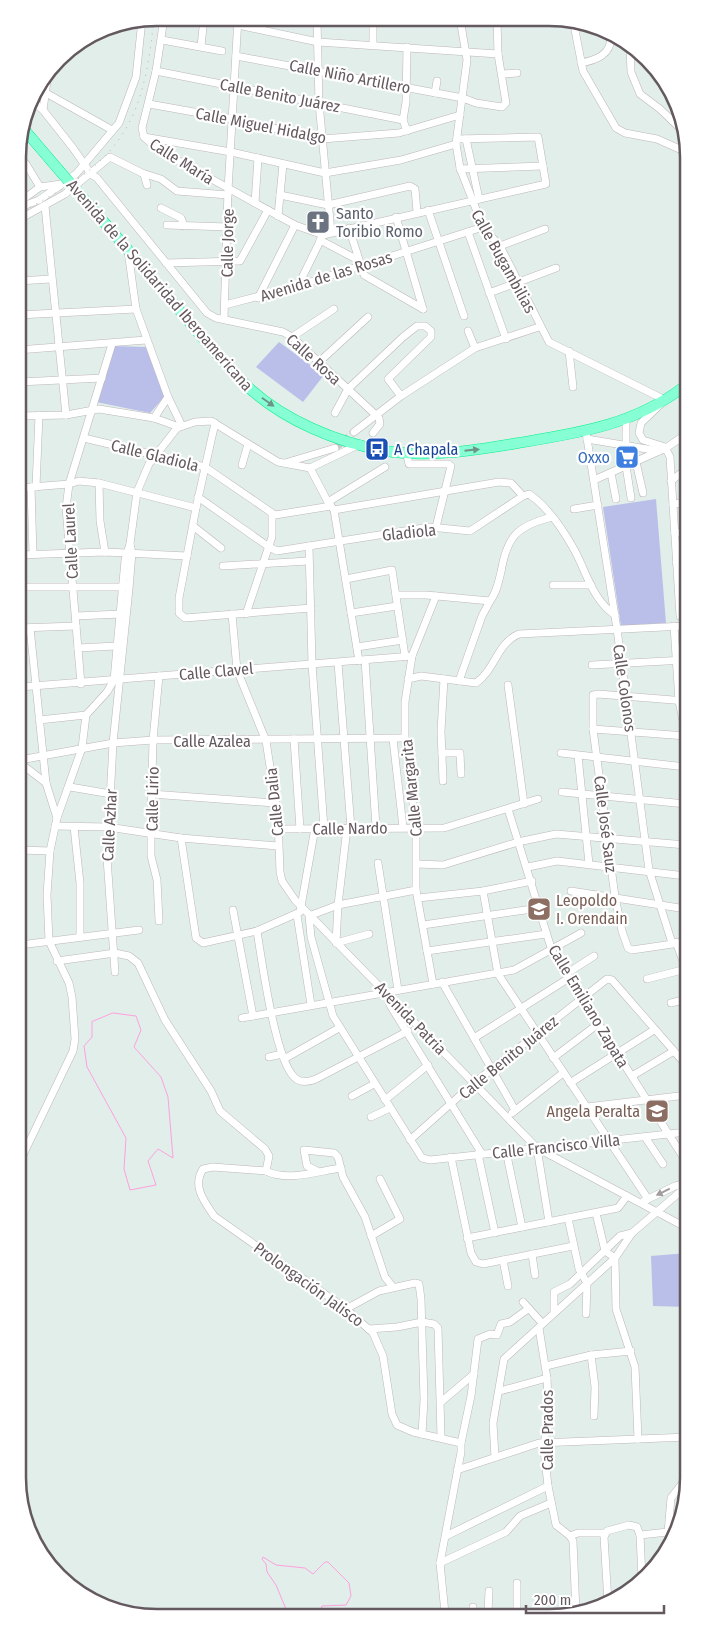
<svg xmlns="http://www.w3.org/2000/svg" width="706" height="1635" font-family="'Fira Sans Condensed',sans-serif">
	<style>
		.green { fill: #babfe9 }
		.lines { fill: none; stroke-linecap: round; stroke-linejoin: round }
		.stream { stroke: #ffa0df; stroke-width: 1 }
		.minor-tunnel { stroke: #c2c9c7; stroke-width: 7; stroke-dasharray: 7 3.5; stroke-linecap: butt }
		.minor-casing { stroke: #bfb6ba; stroke-width: 8 }
		.highway-casing { stroke: #00ef8c; stroke-width: 11 }
		.minor { stroke: #fff; stroke-width: 7 }
		.highway { stroke: #87ffd4; stroke-width: 10 }
		.rail { stroke: #b7b5b6; stroke-width: 1; stroke-dasharray: 1 6; stroke-linecap: butt }
		.highway-bridge-casing { stroke: #00ef8c; stroke-width: 11; stroke-linecap: butt }
		.highway-bridge { stroke: #87ffd4; stroke-width: 10 }
		.oneway { fill: #709388 }
		.oneway2 { fill: #a29b9f }
		.labels { text-anchor: middle; stroke-width: 4.5; stroke-linejoin: round; paint-order: stroke }
		.street-label { font-size: 16px; fill: #64595f; stroke: #fff }
		.worship-label { font-size: 16px; fill: #5b616d; stroke: #fff; text-anchor: start }
		.transit-label { font-size: 16px; fill: #164399; stroke: #fff; text-anchor: start }
		.shop-label { font-size: 16px; fill: #366cbe; stroke: #fff; text-anchor: end }
		.education-label { font-size: 16px; fill: #785e54; stroke: #fff; text-anchor: start }
		.rim { fill: none; stroke: #64595f; stroke-width: 2.5 }
	</style>
	<rect width="100%" height="100%" fill="#e1eeea"/>
	<g class="green">
		<path d="M279,342L324,375L303,402L256,367Z"/>
		<path d="M114,346L146,347L165,396L150,413L96,402Z"/>
		<path d="M656,499L666,623L621,626L603,507Z"/>
		<path d="M687,1253L688,1307L653,1306L651,1256Z"/>
	</g>
	<g class="lines">
		<g class="stream">
			<path d="M113,1013L136,1016L141,1030L134,1047L161,1077L168,1097L173,1158L158,1149L148,1161L156,1185L130,1190L124,1169L126,1138L87,1067L84,1046L92,1037V1022Z"/>
			<path d="M288,1614L276,1585L267,1572L266,1564L262,1559L263,1557L276,1565L305,1568L313,1574L325,1562H328L349,1583L351,1596L346,1605L322,1606L321,1609L331,1610L330,1614"/>
		</g>
		<path class="minor-tunnel" d="M335,448L354,432"/>
		<g class="minor-casing">
			<g id="minor">
				<path d="M164,18L156,71L142,128L144,137L159,150L295,225L323,235L546,184L538,137L457,139"/>
				<path d="M317,19L319,103L331,232"/>
				<path d="M460,19L467,60L456,144L460,168L483,227L500,246L549,342L665,400L641,423L639,433L643,440L665,447L670,457L680,616"/>
				<path d="M573,20L583,71L616,128L625,133L657,139L684,151"/>
				<path d="M238,25L318,42L498,54"/>
				<path d="M162,40L222,51"/>
				<path d="M373,45V19"/>
				<path d="M201,46L204,18"/>
				<path d="M407,47L406,102L403,120L407,131"/>
				<path d="M630,47L631,72L640,94L660,109L684,132"/>
				<path d="M236,56L463,98L476,103L502,107L506,103L498,54L497,20"/>
				<path d="M581,63C596,60 611,55 611,37"/>
				<path d="M156,71L403,120"/>
				<path d="M48,74L43,110L73,148L91,174L97,178L207,313L216,318L283,332L292,337L379,418L380,424L373,433"/>
				<path d="M503,74L517,73"/>
				<path d="M46,93L112,130"/>
				<path d="M435,93L437,81"/>
				<path d="M31,100L43,110"/>
				<path d="M149,104L233,119L322,139L399,133L460,115"/>
				<path d="M144,137L231,152L325,173L401,160L456,144"/>
				<path d="M466,139L479,199"/>
				<path d="M18,155L26,164L40,187"/>
				<path d="M460,169L543,166"/>
				<path d="M144,174L147,185"/>
				<path d="M280,195L328,205L410,186L415,189L417,212"/>
				<path d="M18,203L40,187L61,184L76,174L119,123L136,77L142,20"/>
				<path d="M255,203L258,158"/>
				<path d="M45,206L66,415"/>
				<path d="M18,208L39,200L61,185"/>
				<path d="M161,208L181,218L184,226"/>
				<path d="M428,210L464,316"/>
				<path d="M278,216L283,164"/>
				<path d="M396,217L423,309"/>
				<path d="M18,220L65,194L110,157L142,173L161,179L177,191L228,195"/>
				<path d="M167,225L228,227"/>
				<path d="M349,228L364,275L423,309"/>
				<path d="M468,232L506,339"/>
				<path d="M18,240L21,281"/>
				<path d="M320,240L358,260"/>
				<path d="M500,246L545,229"/>
				<path d="M128,251L136,309L168,397L182,426"/>
				<path d="M166,263L240,261L268,210"/>
				<path d="M18,281L51,279"/>
				<path d="M298,286L323,235"/>
				<path d="M489,293L556,268"/>
				<path d="M258,298L295,225"/>
				<path d="M225,305L298,286L483,227"/>
				<path d="M18,315L136,309"/>
				<path d="M224,319L228,190L238,18"/>
				<path d="M468,331L475,348"/>
				<path d="M292,337L334,309"/>
				<path d="M18,350L146,340"/>
				<path d="M569,351L573,387"/>
				<path d="M318,363L368,317"/>
				<path d="M19,382L102,378"/>
				<path d="M335,413L348,389L403,337L417,326H425L431,331V337L388,379L401,396"/>
				<path d="M19,416L66,415L99,409L154,418L179,427"/>
				<path d="M154,418L168,397"/>
				<path d="M626,418V446"/>
				<path d="M215,423L196,508L179,598V613L185,618L311,608"/>
				<path d="M354,432L401,396L475,348L539,327"/>
				<path d="M586,432L617,629L649,870L672,943"/>
				<path d="M84,438L205,467L275,515L331,506"/>
				<path d="M587,439L659,451"/>
				<path d="M406,452L409,464H448L451,466L436,527"/>
				<path d="M636,462L643,493"/>
				<path d="M285,463L335,448"/>
				<path d="M242,465L248,444"/>
				<path d="M626,466L631,498"/>
				<path d="M310,468L328,502L334,510L359,661"/>
				<path d="M611,473L616,499"/>
				<path d="M594,480L666,448L685,435"/>
				<path d="M671,481L685,470"/>
				<path d="M99,483L100,521L105,552"/>
				<path d="M31,487L33,554"/>
				<path d="M36,487L39,415"/>
				<path d="M19,488L69,484L79,481L99,483L196,508"/>
				<path d="M198,497L269,547L277,551L430,527L470,531L523,496L529,494C548,507 564,531 575,551C587,574 593,600 615,615"/>
				<path d="M328,502L385,467"/>
				<path d="M673,504L685,503"/>
				<path d="M574,509L598,505"/>
				<path d="M334,510L499,482L511,483L523,496"/>
				<path d="M193,526L221,548"/>
				<path d="M675,533L685,532"/>
				<path d="M309,546L312,664L324,828"/>
				<path d="M19,555L105,552L187,556"/>
				<path d="M676,562L685,561"/>
				<path d="M223,566L308,561"/>
				<path d="M346,579L392,570L405,656"/>
				<path d="M553,585H591"/>
				<path d="M19,587H123"/>
				<path d="M396,595H426L490,601C497,592 498,583 501,572C507,536 517,526 552,517"/>
				<path d="M351,613L397,606"/>
				<path d="M232,614L237,670L266,741L278,818L280,872L282,881L295,900L537,1148L687,1228"/>
				<path d="M246,614L272,537V514"/>
				<path d="M76,616L121,614"/>
				<path d="M674,626L679,701L686,736"/>
				<path d="M19,628L76,626"/>
				<path d="M30,628L46,783L57,818"/>
				<path d="M357,647L403,640"/>
				<path d="M78,648L116,646"/>
				<path d="M365,660L376,827"/>
				<path d="M338,663L351,828"/>
				<path d="M592,665L685,660"/>
				<path d="M408,679L421,676L476,683C495,670 497,643 519,634L685,626"/>
				<path d="M459,681L482,616L490,601"/>
				<path d="M81,684L66,508L69,484L112,344"/>
				<path d="M508,685L524,804"/>
				<path d="M20,687L412,656"/>
				<path d="M686,701L598,694L593,695V729L615,897L622,931L628,948L632,950L686,942"/>
				<path d="M39,720L86,715"/>
				<path d="M593,729L686,736"/>
				<path d="M294,739L300,829"/>
				<path d="M393,739L403,827"/>
				<path d="M442,753H460L461,774"/>
				<path d="M561,753L686,767"/>
				<path d="M578,756L589,864"/>
				<path d="M20,760L113,743L153,740L405,738"/>
				<path d="M20,763L46,783"/>
				<path d="M443,781L441,731L444,679"/>
				<path d="M70,787L111,794"/>
				<path d="M562,792L686,804"/>
				<path d="M151,794L275,803"/>
				<path d="M508,809L552,951L687,1163"/>
				<path d="M55,826L108,827L181,838L278,846"/>
				<path d="M74,827L80,883V937"/>
				<path d="M347,828L338,905L336,943L369,934"/>
				<path d="M278,829L444,828L538,799"/>
				<path d="M181,838L196,938L203,943L257,931L300,912L315,828"/>
				<path d="M20,850L50,851"/>
				<path d="M378,863L398,990"/>
				<path d="M417,864L443,865L518,842L556,834L686,845"/>
				<path d="M528,867L557,861L686,876"/>
				<path d="M416,890L338,905L309,916L311,937L333,1016L422,1158L430,1160L687,1132"/>
				<path d="M483,891L498,974L648,1199"/>
				<path d="M571,891L686,909"/>
				<path d="M418,898L483,891L532,881"/>
				<path d="M233,910L253,1016"/>
				<path d="M297,915L311,1005"/>
				<path d="M159,921L157,880L151,856V816L153,740L159,676"/>
				<path d="M423,925L539,908"/>
				<path d="M257,931C262,962 275,1058 294,1077C301,1084 309,1082 316,1079L408,1031"/>
				<path d="M676,942L686,969"/>
				<path d="M20,945L139,930"/>
				<path d="M427,951L546,934"/>
				<path d="M57,961L115,953L129,956L138,963L165,1020L211,1091L220,1111L265,1149L269,1156L266,1171L213,1167L203,1169C192,1186 204,1201 214,1216L346,1309L373,1333L383,1356L392,1414L397,1425L413,1432L461,1443"/>
				<path d="M115,972L107,858L113,743L129,589L132,553L130,544"/>
				<path d="M566,974L594,956"/>
				<path d="M647,979L686,969"/>
				<path d="M442,982L515,1110"/>
				<path d="M433,984L416,890V828L405,738V702L412,656L436,596"/>
				<path d="M386,994L390,1005L482,1154"/>
				<path d="M671,1003L687,999"/>
				<path d="M242,1018L514,970L581,933"/>
				<path d="M474,1038L569,978"/>
				<path d="M269,1057L282,1054"/>
				<path d="M553,1058L598,1024"/>
				<path d="M284,1059L339,1028"/>
				<path d="M632,1076L674,1051"/>
				<path d="M570,1083L654,1030"/>
				<path d="M352,1096L374,1084"/>
				<path d="M385,1100L428,1065"/>
				<path d="M587,1107L687,1095"/>
				<path d="M512,1113L563,1073"/>
				<path d="M371,1117L390,1108"/>
				<path d="M645,1137L663,1164"/>
				<path d="M410,1140L474,1083L607,979L612,980L687,1066"/>
				<path d="M537,1148L549,1222"/>
				<path d="M506,1151L522,1227"/>
				<path d="M478,1154L495,1233"/>
				<path d="M451,1157L471,1253L476,1262L483,1264L573,1246"/>
				<path d="M21,1159L73,1051L75,1039L72,997L69,983L49,941L47,895L50,851L57,818L82,748L86,715L107,692L114,680L125,560L130,544L137,492L149,464L177,428L195,422L211,421L278,462L310,468L360,444"/>
				<path d="M266,1171C288,1182 318,1171 341,1168"/>
				<path d="M317,1171L307,1166L304,1150L334,1153L338,1157L343,1177L365,1217L385,1277L393,1287"/>
				<path d="M644,1201L675,1186L687,1183"/>
				<path d="M596,1213L605,1251L615,1258L616,1309L635,1367L638,1439"/>
				<path d="M568,1218L579,1269L587,1283L586,1314"/>
				<path d="M371,1236L400,1219L380,1179"/>
				<path d="M467,1238L618,1208L627,1196"/>
				<path d="M532,1254L535,1275"/>
				<path d="M503,1260L508,1286"/>
				<path d="M523,1302L542,1323"/>
				<path d="M346,1309L379,1291L415,1283L419,1284L421,1299L424,1400L422,1434"/>
				<path d="M554,1312V1292L570,1284L620,1236L632,1233"/>
				<path d="M539,1328L547,1378L548,1401L544,1450L548,1486L556,1525L570,1536L573,1541L576,1613"/>
				<path d="M369,1329L397,1327L422,1322L434,1324L438,1328L441,1437"/>
				<path d="M591,1355L595,1387L594,1416"/>
				<path d="M546,1366L591,1355L631,1351"/>
				<path d="M500,1391L547,1378"/>
				<path d="M441,1402L474,1374"/>
				<path d="M495,1457L493,1423L504,1359L615,1258L632,1233L687,1186"/>
				<path d="M457,1470L539,1443L688,1437"/>
				<path d="M640,1535L668,1532L671,1498L688,1476"/>
				<path d="M446,1536L548,1486"/>
				<path d="M570,1536L578,1533H605"/>
				<path d="M440,1563L506,1532L520,1516L551,1503"/>
				<path d="M608,1602L604,1537L607,1531L629,1525L637,1527L640,1535L642,1579"/>
				<path d="M473,1607V1613"/>
				<path d="M445,1613L440,1563L461,1452V1443L471,1396L478,1339L490,1334L497,1335L501,1324L510,1322L528,1309"/>
				<path d="M488,1613L489,1591"/>
				<path d="M517,1613V1583"/>
			</g>
		</g>
		<g class="highway-casing">
			<g id="highway">
				<path d="M23,128L58,169"/>
				<path d="M83,198C114,233 144,269 174,304C198,332 221,361 247,386C283,420 338,443 386,451C430,458 476,450 518,443C579,433 634,425 685,386"/>
			</g>
		</g>
		<use href="#minor" class="minor"/>
		<use href="#highway" class="highway"/>
		<path class="rail" d="M18,214C39,202 61,191 80,177C138,137 147,84 154,18"/>
		<g class="highway-bridge-casing">
			<path id="highway-bridge" d="M58,169L83,198"/>
		</g>
		<use href="#highway-bridge" class="highway-bridge"/>
	</g>
	<defs><path id="oneway-solid" d="M-6-.8H1V-3.2L6.5 0L1 3.2V.8H-6Z" transform="scale(1.25)"/></defs>
	<g class="oneway">
		<use href="#oneway-solid" transform="translate(268 402) rotate(35)"/>
		<use href="#oneway-solid" transform="translate(472 450) rotate(-6)"/>
	</g>
	<use class="oneway2" href="#oneway-solid" transform="translate(663 1192) rotate(154)"/>
	<defs>
		<g id="church-square" transform="scale(1.25)"><rect x="-9" y="-9" width="18" height="18" rx="4" fill="#6b7280" stroke="#fff"/><path d="M-1.2-6h2.4v3.5h3.3v2.4h-3.3V6h-2.4V-.1h-3.3v-2.4h3.3Z" fill="#fff"/></g>
		<g id="bus-square" transform="scale(1.25)"><rect x="-9" y="-9" width="18" height="18" rx="4" fill="#1a4fb4" stroke="#fff"/><path d="M-5-6H5V4H4V6H2V4H-2V6H-4V4H-5ZM-3.5-4V0h7V-4ZM-3.5 1.2v1.5H-2V1.2ZM2 1.2v1.5H3.5V1.2Z" fill="#fff"/></g>
		<g id="supermarket-square" transform="scale(1.25)"><rect x="-9" y="-9" width="18" height="18" rx="4" fill="#3f7fe0" stroke="#fff"/><path d="M-6-5.5h2.5l.6 2H6L4.5 2H-2.5L-4.4-4H-6ZM-1.5 3.2a1.3 1.3 0 1 0 .1 0ZM3 3.2a1.3 1.3 0 1 0 .1 0Z" fill="#fff"/></g>
		<g id="school-square" transform="scale(1.25)"><rect x="-9" y="-9" width="18" height="18" rx="4" fill="#8d6e63" stroke="#fff"/><path d="M0-5L7-2L0 1L-7-2ZM-4 1L0 2.5L4 1V4Q0 6-4 4Z" fill="#fff"/></g>
	</defs>
	<g fill-rule="evenodd">
		<use href="#church-square" x="318" y="222"/>
		<use href="#bus-square" x="377" y="449"/>
		<use href="#supermarket-square" x="627" y="457"/>
		<use href="#school-square" x="539" y="909"/>
		<use href="#school-square" x="657" y="1111"/>
	</g>
	<g class="labels">
		<g class="street-label">
			<text transform="translate(350 76) rotate(11)" y="6">Calle Niño Artillero</text>
			<text transform="translate(280 95) rotate(11)" y="6">Calle Benito Juárez</text>
			<text transform="translate(261 125) rotate(11)" y="6">Calle Miguel Hidalgo</text>
			<text transform="translate(182 161) rotate(32)" y="6">Calle María</text>
			<text transform="translate(227 243) rotate(-89)" y="6">Calle Jorge</text>
			<text transform="translate(504 261) rotate(61)" y="6">Calle Bugambilias</text>
			<text transform="translate(326 276) rotate(-17)" y="6">Avenida de las Rosas</text>
			<text transform="translate(160 285) rotate(49)" y="6">Avenida de la Solidaridad Iberoamericana</text>
			<text transform="translate(314 359) rotate(42)" y="6">Calle Rosa</text>
			<text transform="translate(155 455) rotate(14)" y="6">Calle Gladiola</text>
			<text transform="translate(409 532) rotate(-6)" y="6">Gladiola</text>
			<text transform="translate(70 541) rotate(-93)" y="6">Calle Laurel</text>
			<text transform="translate(216 671) rotate(-5)" y="6">Calle Clavel</text>
			<text transform="translate(625 688) rotate(82)" y="6">Calle Colonos</text>
			<text x="212" y="747">Calle Azalea</text>
			<text transform="translate(411 788) rotate(-96)" y="6">Calle Margarita</text>
			<text transform="translate(152 799) rotate(-89)" y="6">Calle Lirio</text>
			<text transform="translate(274 802) rotate(-96)" y="6">Calle Dalia</text>
			<text transform="translate(606 824) rotate(83)" y="6">Calle José Sauz</text>
			<text transform="translate(109 825) rotate(-87)" y="6">Calle Azhar</text>
			<text transform="translate(350 828) rotate(-1)" y="6">Calle Nardo</text>
			<text transform="translate(589 1006) rotate(59)" y="6">Calle Emiliano Zapata</text>
			<text transform="translate(411 1018) rotate(46)" y="6">Avenida Patria</text>
			<text transform="translate(508 1057) rotate(-39)" y="6">Calle Benito Juárez</text>
			<text transform="translate(556 1146) rotate(-6)" y="6">Calle Francisco Villa</text>
			<text transform="translate(309 1284) rotate(36)" y="6">Prolongación Jalisco</text>
			<text transform="translate(547 1430) rotate(-90)" y="6">Calle Prados</text>
		</g>
		<g class="worship-label">
			<text x="336" y="219">Santo<tspan x="336" dy="18">Toribio Romo</tspan></text>
		</g>
		<g class="transit-label">
			<text x="394" y="455">A Chapala</text>
		</g>
		<g class="shop-label">
			<text x="610" y="463">Oxxo</text>
		</g>
		<g class="education-label">
			<text x="556" y="906">Leopoldo<tspan x="556" dy="18">I. Orendain</tspan></text>
			<text x="640" y="1117" text-anchor="end">Angela Peralta</text>
		</g>
	</g>
	<path d="M0 0H706V1635H0ZM157 26H549A131 131 0 0 1 680 157V1478A131 131 0 0 1 549 1609H157A131 131 0 0 1 26 1478V157A131 131 0 0 1 157 26Z" fill="#fff" fill-rule="evenodd"/>
	<path class="rim" d="M157 26H549A131 131 0 0 1 680 157V1478A131 131 0 0 1 549 1609H157A131 131 0 0 1 26 1478V157A131 131 0 0 1 157 26Z"/>
	<path d="M526 1605v8h138v-8" fill="none" stroke="#64595f" stroke-width="2.5"/>
	<text x="534" y="1605" font-size="15" fill="#64595f" stroke="#ffffff" stroke-width="4" paint-order="stroke">200 m</text>
</svg>
